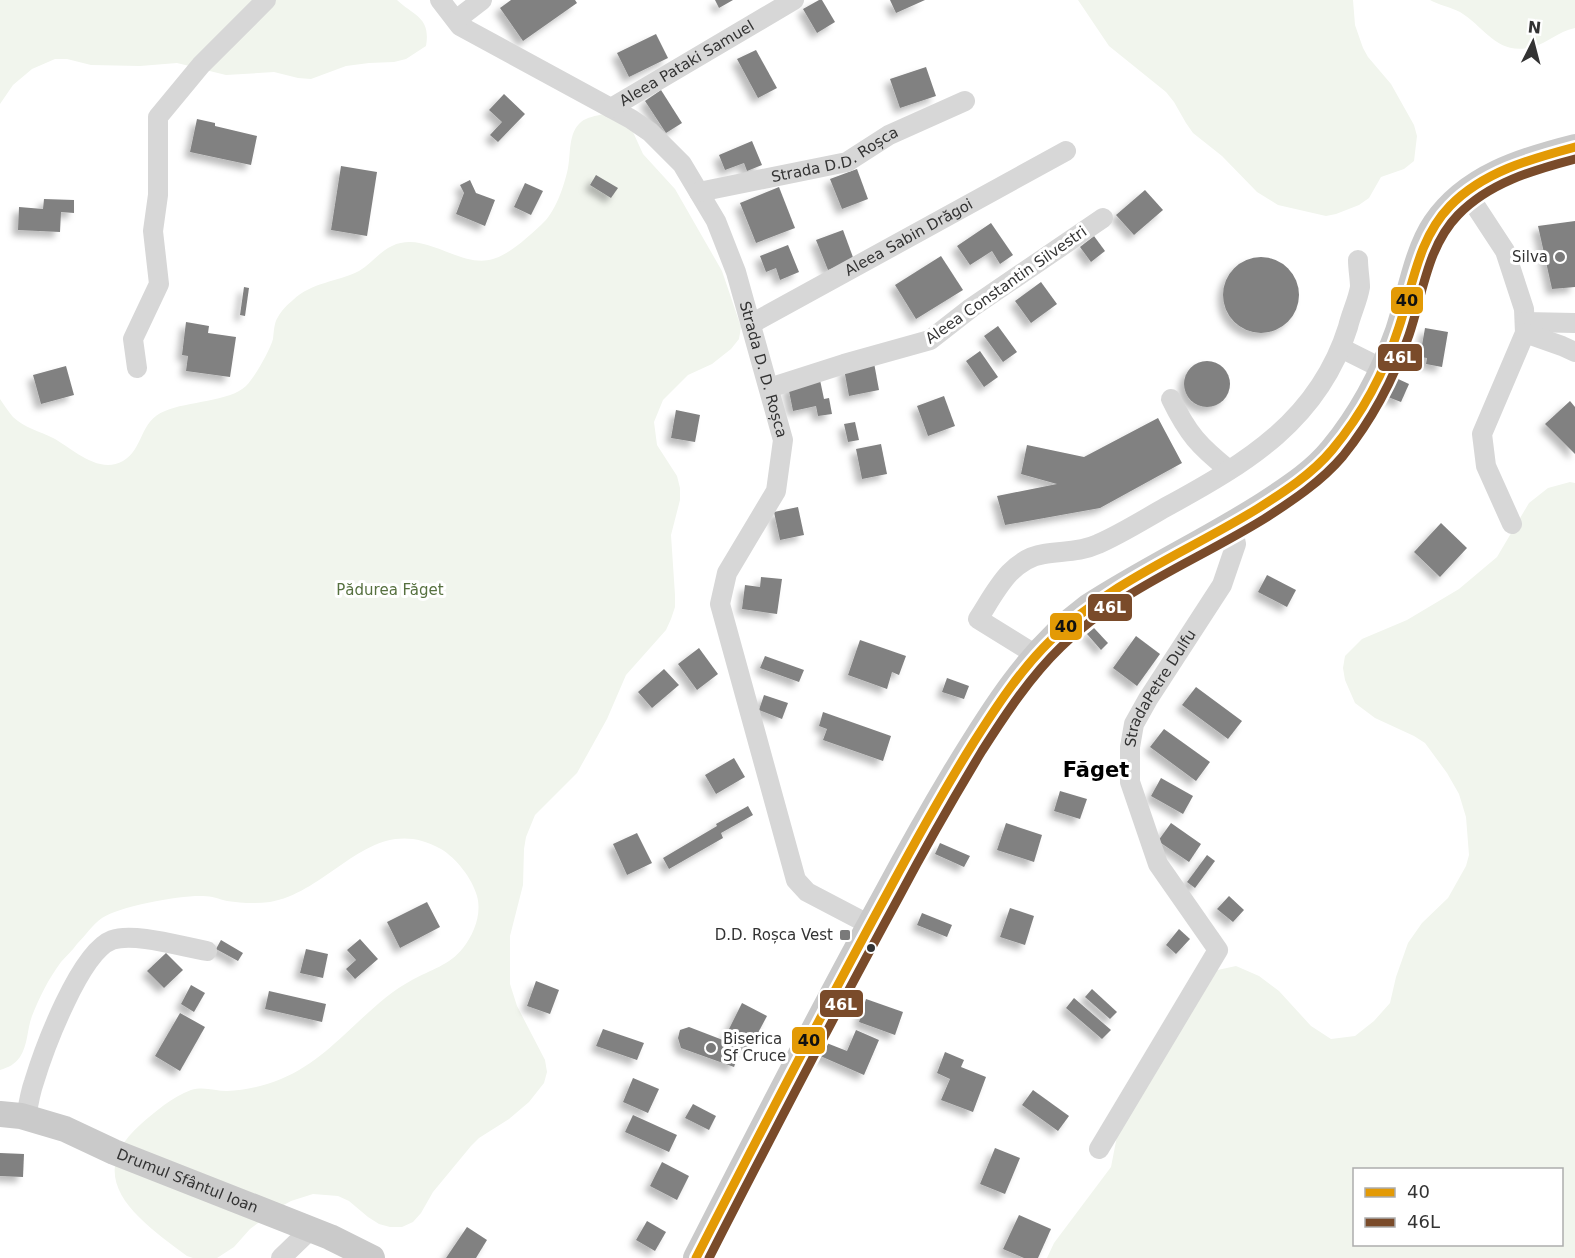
<svg xmlns="http://www.w3.org/2000/svg" width="1575" height="1258" font-family="'DejaVu Sans',sans-serif">
	<style>
		.green { fill: #f1f5ed; fill-rule: evenodd }
		.building { fill: #818181; filter: url(#shadow) }
		.lines { fill: none; stroke-linecap: round; stroke-linejoin: round }
		.minor { stroke: #d7d7d7; stroke-width: 20 }
		.major { stroke: #cacaca; stroke-width: 26 }
		.bus-1-casing { stroke: #fff; stroke-width: 14 }
		.bus-2-casing { stroke: #fff; stroke-width: 14 }
		.bus-1 { stroke: #e39a05; stroke-width: 9 }
		.bus-2 { stroke: #7a4b2a; stroke-width: 9 }
		.poi-dot { fill: #7a7a7a; stroke: #fff; stroke-width: 2 }
		.bus-dot { fill: #333; stroke: #fff; stroke-width: 2 }
		.labels { text-anchor: middle; stroke-width: 6; stroke-linejoin: round; paint-order: stroke }
		.street-label { font-size: 15px; fill: #333; stroke: #fff }
		.poi-label { font-size: 15px; fill: #333; stroke: #fff; text-anchor: end }
		.park-label { font-size: 15px; fill: #56703f; stroke: #fff }
		.district-label { font-size: 21px; font-weight: bold; fill: #000; stroke: #fff }
		.line-badge { stroke: #fff; stroke-width: 2 }
		.badge-label { font-size: 16px; text-anchor: middle; font-weight: bold; fill: #fff }
		.pale-badge-label { font-size: 16px; text-anchor: middle; font-weight: bold; fill: #111 }
	</style>
	<defs>
		<filter id="shadow"><feDropShadow dx="-5.5" dy="5.5" stdDeviation="3" flood-color="#0004"/></filter>
	</defs>
	<rect width="100%" height="100%" fill="#fff"/>
	<g class="green">
		<path d="M0,0H397C414,16 431,17 426,46L406,59L394,62L369,63L346,66L311,79L298,78L274,72L226,75L177,63L140,66L91,65L67,59H55L32,69L13,85L0,104Z"/>
		<path d="M1078,0H1353L1355,25L1363,48L1368,57L1391,84L1414,125L1417,136L1414,161L1404,169L1381,177L1369,198L1359,205L1336,214L1326,216L1278,205L1257,192L1222,156L1193,133L1186,123L1174,102L1166,92L1109,46Z"/>
		<path d="M1430,0H1575V28C1557,32 1548,43 1532,47C1497,56 1486,28 1460,12C1450,7 1439,5 1430,0Z"/>
		<path d="M603,114L625,124L633,132L643,154L675,189L722,271L741,327L739,339L731,349L712,364L688,375L663,400L654,422L657,445L677,476L680,488V500L671,535L675,595V607L671,619L666,630L626,675L607,719L577,773L535,815L526,837L524,849L523,885L510,936V984L517,1006L545,1060L547,1072L544,1083L529,1102L509,1119L479,1138L471,1146L433,1192L421,1213L413,1222L402,1227H390L379,1224L368,1217L349,1201L338,1196L313,1194L291,1201L280,1207L250,1229L234,1247L217,1258H193L187,1256C142,1222 78,1180 141,1124C156,1111 172,1097 191,1090C204,1086 215,1091 227,1091C245,1090 265,1086 281,1079C333,1058 364,1006 412,980C430,970 450,965 463,948C474,934 482,914 477,896C472,878 456,858 441,849C372,810 333,891 270,902C256,904 240,903 227,901C219,899 212,896 203,896C181,895 120,906 102,918C92,925 86,935 77,944C72,951 66,956 61,962C49,978 39,998 32,1016C27,1029 28,1045 20,1057C14,1065 9,1067 0,1070V399C4,405 8,411 13,417C25,428 39,431 53,438C72,448 98,475 123,461C144,449 139,421 165,411C188,401 229,402 246,386C255,377 270,350 273,339C274,331 274,323 278,317C281,311 288,304 293,300C312,282 337,282 359,271C371,264 379,252 392,246C425,230 460,269 493,259C510,254 528,237 541,225C555,213 564,187 568,168C571,153 568,133 581,122C587,117 596,116 603,114Z"/>
		<path d="M1570,482L1575,483V1258H1047L1054,1243L1111,1167L1118,1131L1213,971L1236,966L1259,976L1279,991L1311,1026L1331,1039L1355,1036L1374,1021L1390,1003L1396,977L1408,943L1422,923L1448,898L1466,866L1469,855L1466,817L1459,794L1447,773L1425,743L1414,736L1375,718L1355,703L1345,680L1343,668L1345,656L1362,639L1407,620L1459,589L1497,557L1529,503L1548,488ZM1354,1170H1562V1244H1354Z"/>
	</g>
	<g class="building">
		<path d="M511,0H575L577,3L523,41L500,8Z"/>
		<path d="M715,0H733L719,8Z"/>
		<path d="M819,0H822L835,22L817,33L803,9Z"/>
		<path d="M890,0H925L896,13Z"/>
		<path d="M656,34L668,58L629,77L617,53Z"/>
		<path d="M756,50L777,88L758,98L737,59Z"/>
		<path d="M926,67L936,96L900,108L890,79Z"/>
		<path d="M661,90L682,123L666,133L645,101Z"/>
		<path d="M504,94L525,114L498,142L490,135L502,122L489,110Z"/>
		<path d="M197,119L215,123V126L257,136L251,165L190,152Z"/>
		<path d="M752,141L762,165L747,171L744,163L725,170L719,155Z"/>
		<path d="M341,166L377,172L367,236L331,230Z"/>
		<path d="M857,169L868,199L842,209L830,179Z"/>
		<path d="M596,175L618,188L611,198L590,185Z"/>
		<path d="M470,180L476,193L495,200L485,226L456,214L464,193L460,185Z"/>
		<path d="M525,183L543,191L531,215L514,207Z"/>
		<path d="M779,187L795,228L756,243L740,203Z"/>
		<path d="M1145,190L1163,210L1134,235L1116,215Z"/>
		<path d="M44,199L74,200V213L61,212L60,232L18,230L19,207L43,209Z"/>
		<path d="M1575,221V287L1552,289L1538,226Z"/>
		<path d="M991,223L1013,255L1000,264L992,251L970,265L957,246Z"/>
		<path d="M843,230L854,260L828,270L816,240Z"/>
		<path d="M1094,236L1105,251L1091,262L1080,247Z"/>
		<path d="M788,245L799,272L780,280L776,268L766,272L760,256Z"/>
		<path d="M941,256L963,290L916,319L895,285Z"/>
		<circle cx="1261" cy="295" r="38"/>
		<path d="M1041,282L1057,304L1031,323L1015,301Z"/>
		<path d="M244,287L249,288L245,316L240,315Z"/>
		<path d="M186,322L209,326L208,333L236,337L230,377L186,371L188,356L182,355Z"/>
		<path d="M998,326L1017,352L1003,362L984,336Z"/>
		<path d="M1425,328L1448,332L1442,367L1426,364L1427,358L1420,357Z"/>
		<path d="M980,351L998,377L984,387L966,361Z"/>
		<circle cx="1207" cy="384" r="23"/>
		<path d="M874,363L879,390L849,396L844,369Z"/>
		<path d="M66,366L74,395L41,404L33,375Z"/>
		<path d="M1396,378L1409,384L1401,402L1388,397Z"/>
		<path d="M820,380L824,399L829,398L832,414L818,416L816,406L793,411L788,386Z"/>
		<path d="M944,396L955,426L928,436L917,406Z"/>
		<path d="M1570,401L1575,407V454L1545,424Z"/>
		<path d="M676,410L700,415L695,442L671,438Z"/>
		<path d="M1158,418L1182,463L1100,508L1005,525L997,496L1057,484L1021,474L1027,445L1084,457Z"/>
		<path d="M855,422L859,440L848,442L844,424Z"/>
		<path d="M881,444L887,474L862,479L856,449Z"/>
		<path d="M798,507L804,535L780,540L774,512Z"/>
		<path d="M1441,523L1467,548L1440,577L1414,552Z"/>
		<path d="M1267,575L1296,590L1287,607L1258,592Z"/>
		<path d="M761,577L782,579L777,614L742,609L745,585L760,587Z"/>
		<path d="M1094,628L1108,643L1101,650L1087,634Z"/>
		<path d="M1136,636L1160,654L1137,686L1113,668Z"/>
		<path d="M860,640L906,656L899,675L892,672L887,689L848,675Z"/>
		<path d="M699,648L718,674L697,690L678,664Z"/>
		<path d="M765,656L804,670L799,682L760,668Z"/>
		<path d="M664,669L679,685L652,708L638,692Z"/>
		<path d="M947,678L969,686L964,699L942,692Z"/>
		<path d="M1196,687L1242,721L1228,739L1182,705Z"/>
		<path d="M764,695L788,703L782,719L759,710Z"/>
		<path d="M823,712L891,736L883,761L823,740L827,729L819,726Z"/>
		<path d="M1164,729L1210,762L1196,781L1150,747Z"/>
		<path d="M734,758L745,777L716,794L705,775Z"/>
		<path d="M1161,778L1193,796L1183,814L1151,796Z"/>
		<path d="M1060,791L1087,799L1080,819L1054,811Z"/>
		<path d="M748,806L753,815L721,833L723,838L669,869L663,858L717,826L716,824Z"/>
		<path d="M1006,823L1042,835L1034,862L997,850Z"/>
		<path d="M1171,823L1201,844L1189,862L1158,841Z"/>
		<path d="M637,833L652,863L627,875L613,844Z"/>
		<path d="M940,843L970,856L964,867L935,854Z"/>
		<path d="M1207,855L1215,861L1195,888L1187,882Z"/>
		<path d="M1229,896L1244,910L1233,922L1217,909Z"/>
		<path d="M427,902L440,927L400,948L387,922Z"/>
		<path d="M1010,908L1034,916L1025,945L1000,937Z"/>
		<path d="M922,913L952,925L947,937L917,925Z"/>
		<path d="M1179,929L1190,939L1176,954L1166,945Z"/>
		<path d="M360,939L378,959L355,979L346,969L356,960L347,950Z"/>
		<path d="M221,940L243,953L238,961L216,949Z"/>
		<path d="M306,949L328,954L323,978L300,973Z"/>
		<path d="M166,953L183,970L164,988L147,971Z"/>
		<path d="M536,981L559,990L550,1014L527,1006Z"/>
		<path d="M191,985L205,993L194,1012L181,1004Z"/>
		<path d="M1092,989L1117,1012L1110,1019L1085,997Z"/>
		<path d="M269,991L326,1004L322,1022L265,1009Z"/>
		<path d="M1074,998L1111,1030L1102,1039L1066,1008Z"/>
		<path d="M866,999L903,1012L895,1035L859,1022Z"/>
		<path d="M742,1003L767,1016L749,1050L725,1037Z"/>
		<path d="M180,1013L205,1027L180,1071L155,1056Z"/>
		<path d="M689,1027L741,1047L734,1067L681,1048L678,1038L680,1030Z"/>
		<path d="M603,1029L644,1043L637,1060L596,1046Z"/>
		<path d="M856,1030L879,1040L864,1075L818,1055L824,1042L847,1051Z"/>
		<path d="M945,1052L964,1060L961,1067L986,1077L973,1112L941,1100L950,1079L937,1073Z"/>
		<path d="M633,1078L659,1089L648,1113L623,1102Z"/>
		<path d="M1033,1090L1069,1116L1058,1131L1022,1105Z"/>
		<path d="M693,1104L716,1116L709,1130L685,1118Z"/>
		<path d="M633,1115L677,1135L669,1152L625,1132Z"/>
		<path d="M995,1148L1020,1158L1005,1194L980,1184Z"/>
		<path d="M0,1153L24,1154L23,1177L0,1176Z"/>
		<path d="M662,1162L689,1176L677,1200L650,1186Z"/>
		<path d="M1019,1215L1051,1229L1038,1258H1024L1003,1249Z"/>
		<path d="M647,1221L666,1232L655,1251L636,1240Z"/>
		<path d="M467,1227L487,1240L476,1258H446Z"/>
	</g>
	<g class="lines">
		<g class="minor">
			<path id="s1" d="M440,0L460,26L631,119L650,132L682,164L716,221L736,272L783,440L776,491L727,573L720,604L796,880L807,892L870,925"/>
			<path d="M456,20L482,0"/>
			<path id="s2" d="M611,108L794,0"/>
			<path id="s3" d="M699,192L847,162L889,135L965,101"/>
			<path d="M1467,193L1505,251L1524,309L1525,333L1482,434L1486,466L1512,524"/>
			<path d="M1525,322L1575,323"/>
			<path id="s4" d="M751,324L1066,151"/>
			<path d="M1525,333L1562,346L1575,352"/>
			<path d="M1341,348L1381,368"/>
			<path d="M137,368L133,339L159,284L153,231L158,195V117L201,65L266,0"/>
			<path d="M769,388L844,364L930,340L971,308L1103,218"/>
			<path d="M1171,399C1188,434 1199,446 1229,470"/>
			<path d="M1036,655L978,619C995,593 1010,559 1044,554C1062,551 1081,552 1098,544C1121,534 1143,520 1166,507C1247,463 1319,420 1348,327C1351,314 1358,300 1360,287C1360,279 1358,269 1358,260"/>
			<path d="M26,1118C28,1106 30,1093 34,1082C44,1049 80,952 112,940C134,932 183,947 207,951"/>
			<path id="s5" d="M1099,1149L1218,950L1158,864L1130,782V747L1134,724L1148,699L1222,585L1236,544L1232,526"/>
			<path d="M281,1258L310,1230"/>
		</g>
		<g class="major">
			<path id="s6" d="M0,1114L21,1116L65,1129L114,1152L330,1237L372,1258"/>
			<path d="M696,1258C758,1136 820,1015 886,895C908,854 931,813 955,773C992,712 1030,650 1088,607C1145,570 1207,541 1265,504C1289,488 1313,473 1332,450C1360,416 1383,373 1398,331C1409,299 1416,252 1435,224C1467,177 1523,160 1575,147"/>
		</g>
		<g class="bus-1-casing">
			<path id="bus-1" d="M696,1258C759,1135 822,1013 888,892C915,842 942,793 972,745C996,707 1020,670 1052,639C1110,582 1189,551 1257,509C1284,492 1312,474 1332,450C1362,414 1385,371 1399,327C1413,285 1418,239 1450,206C1483,172 1530,159 1575,147"/>
		</g>
		<g class="bus-2-casing">
			<path id="bus-2" d="M709,1258C771,1137 834,1016 899,897C925,848 953,799 982,751C1005,715 1030,677 1061,647C1118,591 1196,561 1264,519C1292,501 1321,482 1343,456C1372,420 1394,378 1409,335C1423,294 1427,247 1458,215C1489,183 1533,170 1575,159"/>
		</g>
		<use href="#bus-1" class="bus-1"/>
		<use href="#bus-2" class="bus-2"/>
	</g>
	<g class="poi-dot">
		<circle cx="1560" cy="257" r="6"/>
		<rect x="839" y="929" width="12" height="12" rx="3"/>
		<circle cx="711" cy="1048" r="6"/>
	</g>
	<circle class="bus-dot" cx="871" cy="948" r="5"/>
	<g class="labels">
		<g class="street-label">
			<text dy="5" stroke="none"><textPath href="#s2" startOffset="88">Aleea Pataki Samuel</textPath></text>
			<text dy="5" stroke="none"><textPath href="#s3" startOffset="142">Strada D.D. Roșca</textPath></text>
			<text dy="5" stroke="none"><textPath href="#s4" startOffset="180">Aleea Sabin Drăgoi</textPath></text>
			<text transform="translate(1006 285) rotate(-35)" y="5">Aleea Constantin Silvestri</text>
			<text dy="5" stroke="none"><textPath href="#s1" startOffset="518">Strada D. D. Roșca</textPath></text>
			<text dy="5" stroke="none"><textPath href="#s5" startOffset="525">StradaPetre Dulfu</textPath></text>
			<text dy="5" stroke="none"><textPath href="#s6" startOffset="200">Drumul Sfântul Ioan</textPath></text>
		</g>
		<g class="poi-label">
			<text x="1548" y="262">Silva</text>
			<text x="833" y="940">D.D. Roșca Vest</text>
			<text x="723" y="1044" text-anchor="start">Biserica<tspan x="723" dy="17">Sf Cruce</tspan></text>
		</g>
		<g class="park-label">
			<text x="390" y="595">Pădurea Făget</text>
		</g>
		<g class="district-label">
			<text x="1096" y="777">Făget</text>
		</g>
	</g>
	<g class="line-badge">
		<rect x="1390" y="286" width="34" height="29" rx="6" fill="#e39a05"/>
		<rect x="1377" y="343" width="46" height="29" rx="6" fill="#7a4b2a"/>
		<rect x="1087" y="593" width="46" height="29" rx="6" fill="#7a4b2a"/>
		<rect x="1049" y="612" width="34" height="29" rx="6" fill="#e39a05"/>
		<rect x="819" y="989" width="45" height="29" rx="6" fill="#7a4b2a"/>
		<rect x="791" y="1026" width="35" height="29" rx="6" fill="#e39a05"/>
	</g>
	<g class="badge-label">
		<text x="1400" y="363">46L</text>
		<text x="1110" y="613">46L</text>
		<text x="841" y="1010">46L</text>
	</g>
	<g class="pale-badge-label">
		<text x="1407" y="306">40</text>
		<text x="1066" y="632">40</text>
		<text x="809" y="1046">40</text>
	</g>
	<rect x="1353" y="1168" width="210" height="78" fill="#ffffff" stroke="#adadad" stroke-width="1.5"/>
	<rect x="1365" y="1188" width="30" height="9" fill="#e39a05" stroke="#adadad" stroke-width="1.5"/>
	<text x="1407" y="1198" font-size="18" fill="#333333">40</text>
	<rect x="1365" y="1218" width="30" height="9" fill="#7a4b2a" stroke="#adadad" stroke-width="1.5"/>
	<text x="1407" y="1228" font-size="18" fill="#333333">46L</text>
	<g transform="translate(1533 42) rotate(6)" stroke="#ffffff" stroke-width="4.5" paint-order="stroke">
	<path d="M0-4.5L10 22L0 15L-10 22Z" fill="#333333"/>
	<text y="-9" font-size="16" font-weight="bold" text-anchor="middle" fill="#333333">N</text>
	</g>
</svg>
